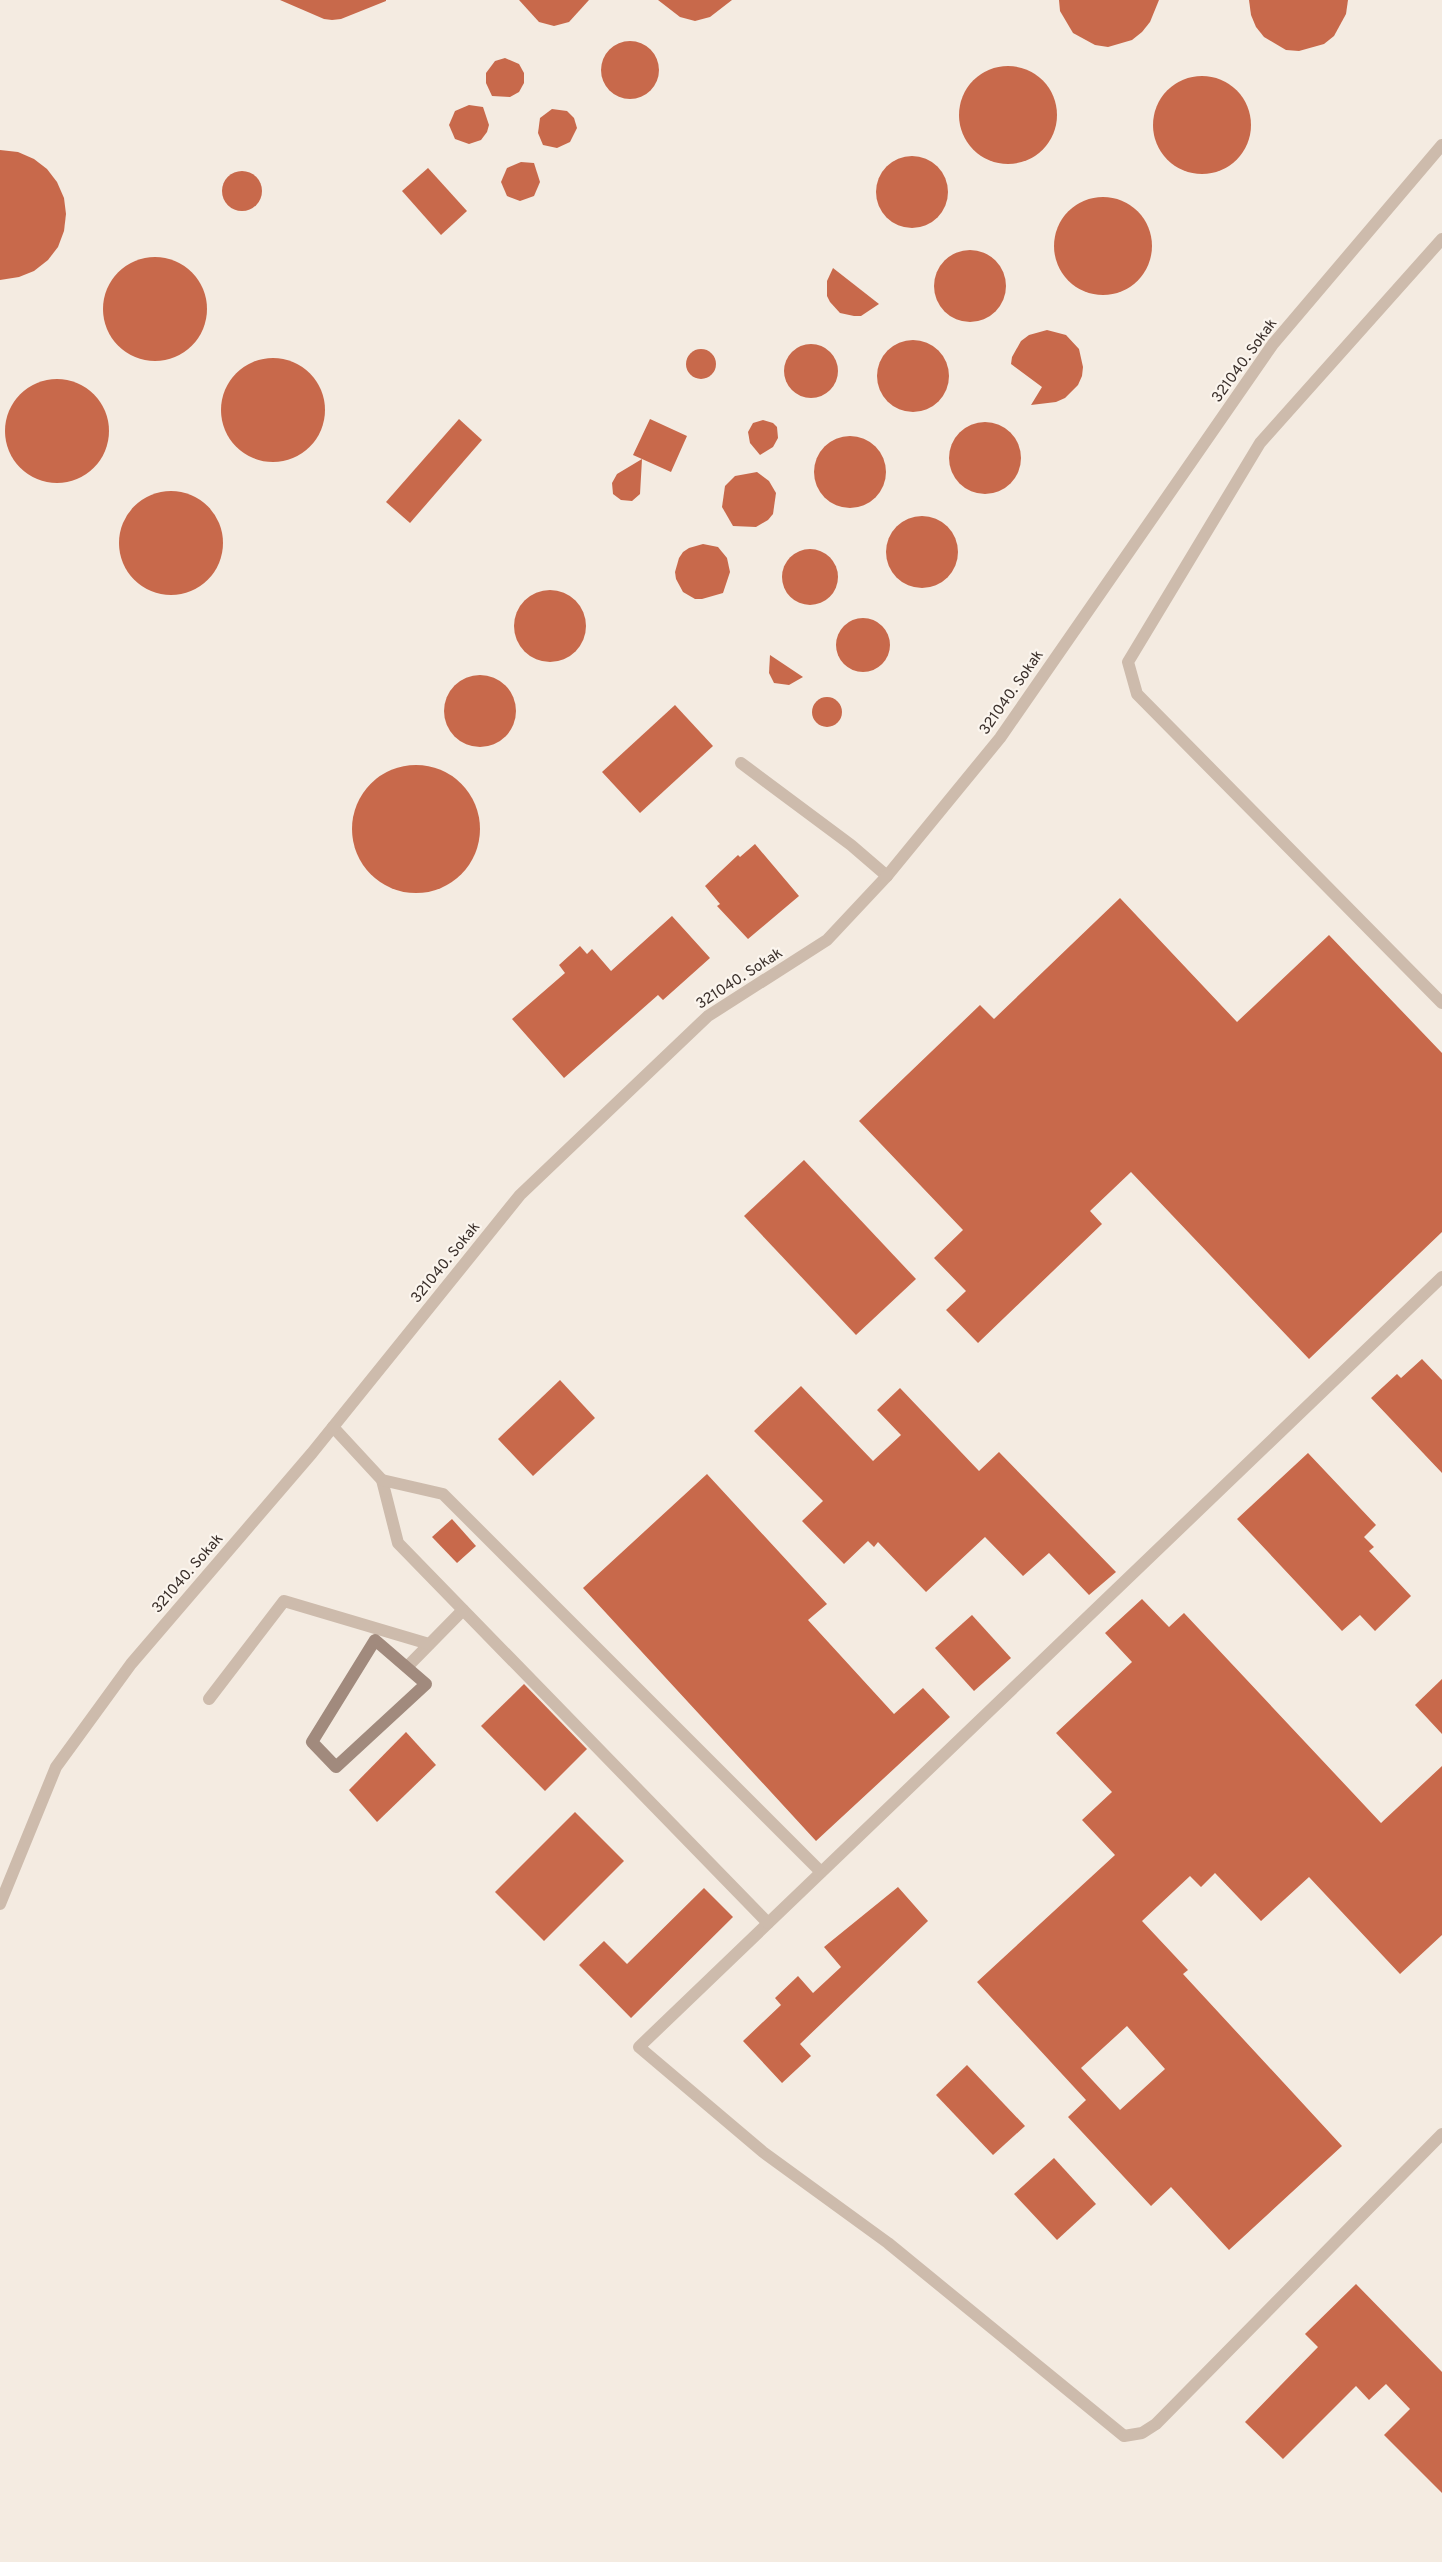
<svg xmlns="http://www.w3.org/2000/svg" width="1442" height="2562" font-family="Overpass,sans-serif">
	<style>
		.building { fill: #c8694b; fill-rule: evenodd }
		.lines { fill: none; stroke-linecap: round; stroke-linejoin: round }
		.street { stroke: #cdbbac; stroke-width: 12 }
		.secondary { stroke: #a18a7d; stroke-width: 12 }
		.labels { text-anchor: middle; stroke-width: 4.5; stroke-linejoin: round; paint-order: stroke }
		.street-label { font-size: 15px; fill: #3b302b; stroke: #fbf5ee }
	</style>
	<rect width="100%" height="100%" fill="#f4ebe1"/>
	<g class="building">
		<path d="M280,0H386V1L341,19L332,20L324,19Z"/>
		<path d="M519,0H589L569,22L554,26L539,22Z"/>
		<path d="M658,0H732L710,17L695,21L680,17Z"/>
		<path d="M1059,0H1159L1150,22L1142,32L1132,40L1108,47L1095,45L1073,33L1060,11Z"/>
		<path d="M1249,0H1348L1346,14L1334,36L1324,44L1299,51L1286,50L1264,37L1256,27L1251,15Z"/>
		<circle cx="630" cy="70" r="29"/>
		<path d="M505,58L519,64L524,73V83L519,92L510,97L492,96L486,83V73L495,61Z"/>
		<circle cx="1008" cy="115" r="49"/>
		<circle cx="1202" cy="125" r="49"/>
		<path d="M469,105L483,107L489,125L487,132L481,140L469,144L455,139L449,125L455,111Z"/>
		<path d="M552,109L567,111L574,118L577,128L570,142L557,148L543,145L538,133L540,118Z"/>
		<path d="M0,150L18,152L34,159L47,169L57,182L64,198L66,214L64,231L58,247L48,260L34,271L19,277L0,280Z"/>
		<circle cx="912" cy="192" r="36"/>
		<path d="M521,162L534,163L540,182L534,196L520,201L507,196L501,182L507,168Z"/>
		<path d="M428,168L467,211L441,235L402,191Z"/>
		<circle cx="242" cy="191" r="20"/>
		<circle cx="1103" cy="246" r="49"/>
		<circle cx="970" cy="286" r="36"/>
		<circle cx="155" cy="309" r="52"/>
		<path d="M833,268L879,304L861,316H854L840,313L830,302L827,296V281Z"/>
		<path d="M1047,330L1066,335L1079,349L1083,367L1082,376L1078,385L1065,398L1056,402L1031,405L1042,387L1011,364L1012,357L1021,341L1029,335Z"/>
		<circle cx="913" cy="376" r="36"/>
		<circle cx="811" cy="371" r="27"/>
		<circle cx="701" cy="364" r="15"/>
		<circle cx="273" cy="410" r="52"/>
		<circle cx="57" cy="431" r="52"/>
		<path d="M459,419L482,440L410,523L386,502Z"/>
		<path d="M650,419L687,436L671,472L642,459L640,494L632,501L621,500L613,494L612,483L617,474L642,459L633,455Z"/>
		<path d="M763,420L773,423L777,427L778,438L773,447L760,455L750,443L748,432L753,423Z"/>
		<circle cx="985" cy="458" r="36"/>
		<circle cx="850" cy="472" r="36"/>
		<path d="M757,472L769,481L776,493L773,514L768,520L756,527L733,526L722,507L725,486L735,476Z"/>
		<circle cx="171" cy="543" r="52"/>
		<circle cx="922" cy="552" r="36"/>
		<path d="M703,544L718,547L727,558L730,572L723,593L702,599H695L683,592L676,579L675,572L679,558L683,552L689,548Z"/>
		<circle cx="810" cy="577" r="28"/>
		<circle cx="550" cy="626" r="36"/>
		<circle cx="863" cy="645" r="27"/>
		<path d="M770,655L803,677L789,685L774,683L769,673Z"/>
		<circle cx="480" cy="711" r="36"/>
		<circle cx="827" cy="712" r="15"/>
		<path d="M675,705L713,746L640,813L602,772Z"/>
		<circle cx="416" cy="829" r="64"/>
		<path d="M755,844L799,896L748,939L717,906L720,904L705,886L738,855L740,857Z"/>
		<path d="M1120,898L1237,1022L1329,935L1442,1053V1232L1309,1359L1131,1172L1090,1211L1102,1224L978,1343L946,1310L966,1291L934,1258L963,1230L859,1121L980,1005L994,1019Z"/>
		<path d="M672,916L710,958L663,1000L658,995L564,1078L512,1019L565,973L559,965L580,946L587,954L592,949L611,971Z"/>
		<path d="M804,1160L916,1279L856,1335L744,1216Z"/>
		<path d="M1422,1359L1442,1380V1473L1371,1398L1397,1374L1401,1378Z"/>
		<path d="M560,1380L595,1418L533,1476L498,1439Z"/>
		<path d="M801,1386L873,1461L901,1435L877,1410L900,1388L979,1471L999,1452L1116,1572L1089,1595L1049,1553L1023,1576L985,1537L926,1592L878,1542L874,1547L868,1541L844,1564L802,1521L823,1501L754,1431Z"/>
		<path d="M1308,1453L1376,1525L1364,1537L1374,1547L1369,1551L1411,1596L1375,1631L1360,1615L1342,1631L1237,1519Z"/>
		<path d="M707,1474L827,1604L808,1620L894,1714L923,1688L950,1717L816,1841L583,1588Z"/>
		<path d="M452,1519L476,1546L457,1563L432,1537Z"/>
		<path d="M1142,1599L1169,1627L1184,1613L1381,1823L1442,1766V1935L1400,1974L1309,1877L1261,1921L1215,1873L1201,1887L1190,1876L1142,1921L1188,1970L1183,1974L1342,2146L1229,2250L1171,2187L1151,2206L1068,2117L1086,2100L977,1982L1115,1855L1082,1820L1112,1792L1056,1733L1132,1662L1105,1633ZM1127,2026L1165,2069L1120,2110L1081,2068Z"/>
		<path d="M972,1615L1011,1658L974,1691L935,1648Z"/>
		<path d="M1442,1679V1734L1415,1705Z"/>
		<path d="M524,1684L587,1749L545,1791L481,1726Z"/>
		<path d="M406,1732L436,1765L377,1822L349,1790Z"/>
		<path d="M575,1812L624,1861L544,1941L495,1892Z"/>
		<path d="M898,1887L928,1921L800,2044L811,2056L782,2083L743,2041L781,2005L775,1998L798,1976L813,1993L841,1967L824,1947Z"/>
		<path d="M704,1888L733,1917L631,2018L579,1965L604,1941L627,1964Z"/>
		<path d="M967,2065L1025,2126L993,2155L936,2095Z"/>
		<path d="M1054,2158L1096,2204L1057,2240L1014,2194Z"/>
		<path d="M1356,2284L1442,2372V2493L1384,2435L1410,2409L1386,2384L1369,2400L1356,2386L1283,2459L1245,2422L1318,2347L1305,2334Z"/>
	</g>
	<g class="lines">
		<g class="street">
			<path d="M1442,239L1260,443L1128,662L1137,694L1442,1003"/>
			<path d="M741,763L851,845L887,876"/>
			<path d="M1442,1277L639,2047L763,2152L888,2243L1124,2436L1142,2433L1156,2424L1442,2134"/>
			<path d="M333,1427L382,1480L398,1543L768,1923"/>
			<path d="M382,1480L443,1494L821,1872"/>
			<path d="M407,1667L463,1610"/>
			<path d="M209,1699L284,1601L429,1644"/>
			<path d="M0,1904L56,1767L131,1664L312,1453L520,1195L708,1016L827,940L887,876L1000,738L1273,344L1442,145"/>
		</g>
		<path class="secondary" d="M375,1640L426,1684L336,1767L312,1742Z"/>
	</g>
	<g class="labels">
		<g class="street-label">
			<text transform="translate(1244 360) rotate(-54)" y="5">321040. Sokak</text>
			<text transform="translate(1011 692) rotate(-55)" y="5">321040. Sokak</text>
			<text transform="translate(739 978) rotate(-33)" y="5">321040. Sokak</text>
			<text transform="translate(445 1262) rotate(-51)" y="5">321040. Sokak</text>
			<text transform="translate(187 1573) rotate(-49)" y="5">321040. Sokak</text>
		</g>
	</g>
</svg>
